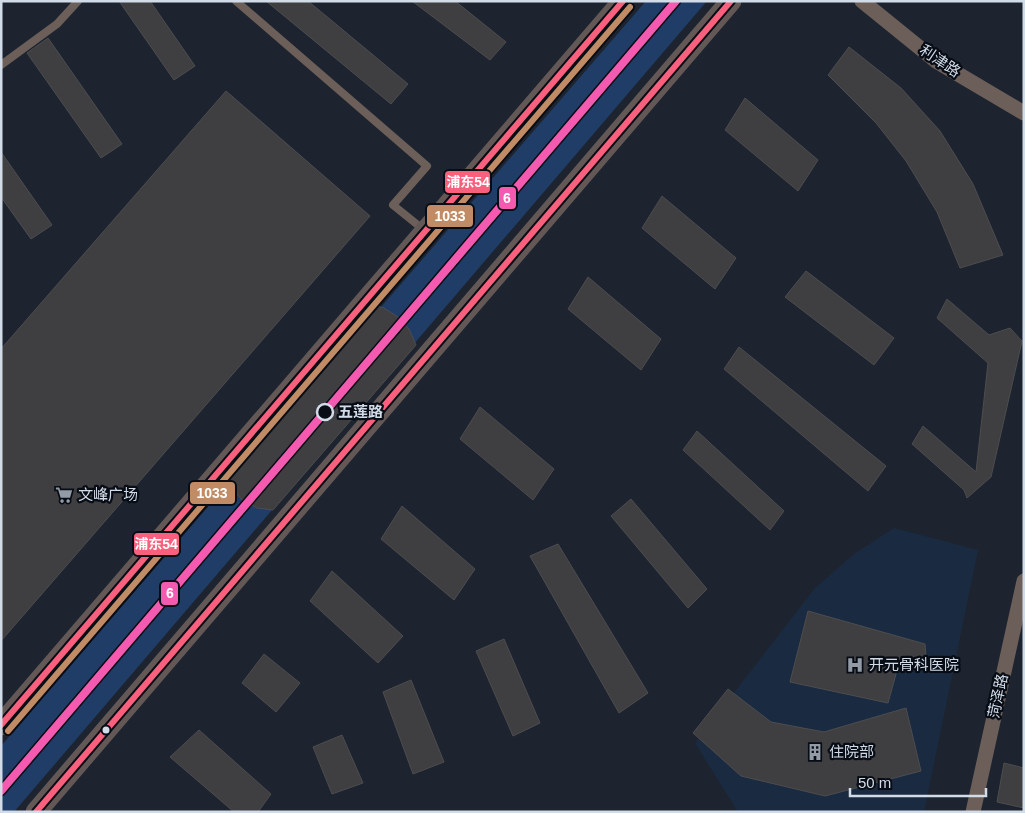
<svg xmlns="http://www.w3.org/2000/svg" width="1025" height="813" font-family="Helvetica,'Noto Sans SC',sans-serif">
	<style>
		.built { fill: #1a2b41 }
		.green { fill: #1f3d66 }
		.building { fill: #3f3e40; stroke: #4d4d4f }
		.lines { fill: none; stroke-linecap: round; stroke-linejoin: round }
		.service { stroke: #6c5f59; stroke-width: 8 }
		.minor { stroke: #6c5f59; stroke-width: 15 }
		.secondary { stroke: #635856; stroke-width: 21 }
		.bus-1-casing { stroke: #070c15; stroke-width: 10 }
		.bus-2-casing { stroke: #070c15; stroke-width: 10 }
		.bus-1 { stroke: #f8607d; stroke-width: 6 }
		.bus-2 { stroke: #c18c65; stroke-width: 6 }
		.metro-1-casing { stroke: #070c15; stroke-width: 11 }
		.metro-1 { stroke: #f45ab0; stroke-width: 8 }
		.stop-dot { fill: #070c15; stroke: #d2dbe8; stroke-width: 2.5 }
		.bus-dot { fill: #d2dbe8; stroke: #070c15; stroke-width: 2 }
		.labels { text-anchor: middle; stroke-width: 4.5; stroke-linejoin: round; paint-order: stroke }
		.street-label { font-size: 15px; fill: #d2dbe8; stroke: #070c15 }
		.stop-label { font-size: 15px; font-weight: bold; fill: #d2dbe8; stroke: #070c15; text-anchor: start }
		.poi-label { font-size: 15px; fill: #d2dbe8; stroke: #070c15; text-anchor: start }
		.line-badge { stroke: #070c15; stroke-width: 2 }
		.badge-label { font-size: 14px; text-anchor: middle; font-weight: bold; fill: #fff }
	</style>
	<rect width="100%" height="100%" fill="#1d242f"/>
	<path class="built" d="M894,528L978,550L924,812H738L695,743L815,588L854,554Z"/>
	<path class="green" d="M646,1H707L14,812H1V746Z"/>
	<g class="building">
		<path d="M119,1H150L195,66L174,80Z"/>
		<path d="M266,1H308L408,84L391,104Z"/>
		<path d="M412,1H455L506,42L490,60Z"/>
		<path d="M48,38L122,144L101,158L27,53Z"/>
		<path d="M849,47L901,88L940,131L973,184L1003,255L960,268L937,212L906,161L876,123L828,75Z"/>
		<path d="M226,91L370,216L1,641V349Z"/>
		<path d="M745,98L818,160L798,191L725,130Z"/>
		<path d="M1,152L52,225L31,239L1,197Z"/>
		<path d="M662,196L736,258L715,289L642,228Z"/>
		<path d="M806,271L894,338L874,365L785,297Z"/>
		<path d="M588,277L661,339L641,370L568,309Z"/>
		<path d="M947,299L989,335L1010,328L1022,341L991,477L967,498L964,490L912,444L923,426L976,472L988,363L937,318Z"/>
		<path d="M377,306L384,308L398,317L409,329L416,345L273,510L257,508L241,499L230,485L228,479Z"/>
		<path d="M739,347L886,466L868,491L724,369Z"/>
		<path d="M480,407L554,469L533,500L460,439Z"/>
		<path d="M697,431L784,511L770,530L683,450Z"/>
		<path d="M631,499L707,589L688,608L611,516Z"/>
		<path d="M402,506L475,569L454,600L381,539Z"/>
		<path d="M558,544L648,693L619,713L530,556Z"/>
		<path d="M332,571L403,636L378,663L310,601Z"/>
		<path d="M808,611L925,644L926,658L901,656L888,703L790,682Z"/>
		<path d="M504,639L540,723L513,736L476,651Z"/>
		<path d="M264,654L300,683L276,712L242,683Z"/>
		<path d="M411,680L444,762L413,774L383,692Z"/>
		<path d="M728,689L771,722L824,732L906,708L921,771L825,796L741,776L693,733Z"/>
		<path d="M199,730L271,794L258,812H234L170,757Z"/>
		<path d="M342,735L363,783L332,794L313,747Z"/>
		<path d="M1004,763L1024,768V808L997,802Z"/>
	</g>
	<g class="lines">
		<g class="service">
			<path d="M236,1L427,166L393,205L424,230"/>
			<path d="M1,65L57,24L78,1"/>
		</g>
		<g class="minor">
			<path d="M862,1L936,61L1024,113"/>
			<path d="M973,812L1024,581"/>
		</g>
		<g class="secondary">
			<path d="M1,725L623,1"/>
			<path d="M36,812L731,1"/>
		</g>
		<g class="bus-1-casing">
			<g id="bus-1">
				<path d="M1,725L623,1"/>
				<path d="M36,812L731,1"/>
			</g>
		</g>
		<g class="bus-2-casing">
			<path id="bus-2" d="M8,731L630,7"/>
		</g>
		<use href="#bus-1" class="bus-1"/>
		<use href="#bus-2" class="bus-2"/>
		<g class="metro-1-casing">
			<path id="metro-1" d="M1,791L676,1"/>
		</g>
		<use href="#metro-1" class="metro-1"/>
	</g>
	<defs>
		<g id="supermarket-bare" transform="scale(1.35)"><path d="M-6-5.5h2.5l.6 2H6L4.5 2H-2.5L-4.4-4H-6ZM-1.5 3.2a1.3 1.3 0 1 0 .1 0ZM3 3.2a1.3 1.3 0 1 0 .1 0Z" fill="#939ba7" stroke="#070c15" stroke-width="2.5" paint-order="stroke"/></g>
		<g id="hospital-bare" transform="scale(1.35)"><path d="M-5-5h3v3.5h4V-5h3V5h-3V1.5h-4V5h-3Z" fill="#939ba7" stroke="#070c15" stroke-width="2.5" paint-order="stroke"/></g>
		<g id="building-bare" transform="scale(1.35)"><path d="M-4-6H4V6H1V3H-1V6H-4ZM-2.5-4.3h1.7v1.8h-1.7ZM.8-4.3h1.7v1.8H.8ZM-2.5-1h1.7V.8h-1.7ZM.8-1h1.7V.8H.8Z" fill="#939ba7" stroke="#070c15" stroke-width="2.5" paint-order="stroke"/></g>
	</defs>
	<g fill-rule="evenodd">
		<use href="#supermarket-bare" x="64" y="495"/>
		<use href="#hospital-bare" x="855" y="665"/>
		<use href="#building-bare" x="815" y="752"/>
	</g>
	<circle class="stop-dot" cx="325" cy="412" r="8"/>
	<circle class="bus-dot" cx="106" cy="730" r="4.5"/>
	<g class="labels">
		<g class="street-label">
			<text transform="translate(940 61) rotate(34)" y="5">利津路</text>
			<text transform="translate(998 696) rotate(-78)" y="5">菏泽路</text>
		</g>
		<g class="stop-label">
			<text x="338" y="417">五莲路</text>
		</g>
		<g class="poi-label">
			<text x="78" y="500">文峰广场</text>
			<text x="869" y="670">开元骨科医院</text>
			<text x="829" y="757">住院部</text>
		</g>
	</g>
	<g class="line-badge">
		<rect x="444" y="170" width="47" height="24" rx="5" fill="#f8607d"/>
		<rect x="498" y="186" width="19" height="24" rx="5" fill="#f45ab0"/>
		<rect x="426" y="204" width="48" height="24" rx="5" fill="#c18c65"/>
		<rect x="189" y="481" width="47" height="24" rx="5" fill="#c18c65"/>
		<rect x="133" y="532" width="47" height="24" rx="5" fill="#f8607d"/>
		<rect x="160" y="581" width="19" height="25" rx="5" fill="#f45ab0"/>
	</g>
	<g class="badge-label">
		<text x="468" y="187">浦东54</text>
		<text x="507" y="203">6</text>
		<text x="450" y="221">1033</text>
		<text x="212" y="498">1033</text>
		<text x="156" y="549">浦东54</text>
		<text x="170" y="598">6</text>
	</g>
	<rect width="1025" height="813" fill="none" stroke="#d2dbe8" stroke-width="5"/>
	<path d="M850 788v8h136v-8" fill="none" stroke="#d2dbe8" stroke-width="2.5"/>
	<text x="858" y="788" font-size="15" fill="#d2dbe8" stroke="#070c15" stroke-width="4" paint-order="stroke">50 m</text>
</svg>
